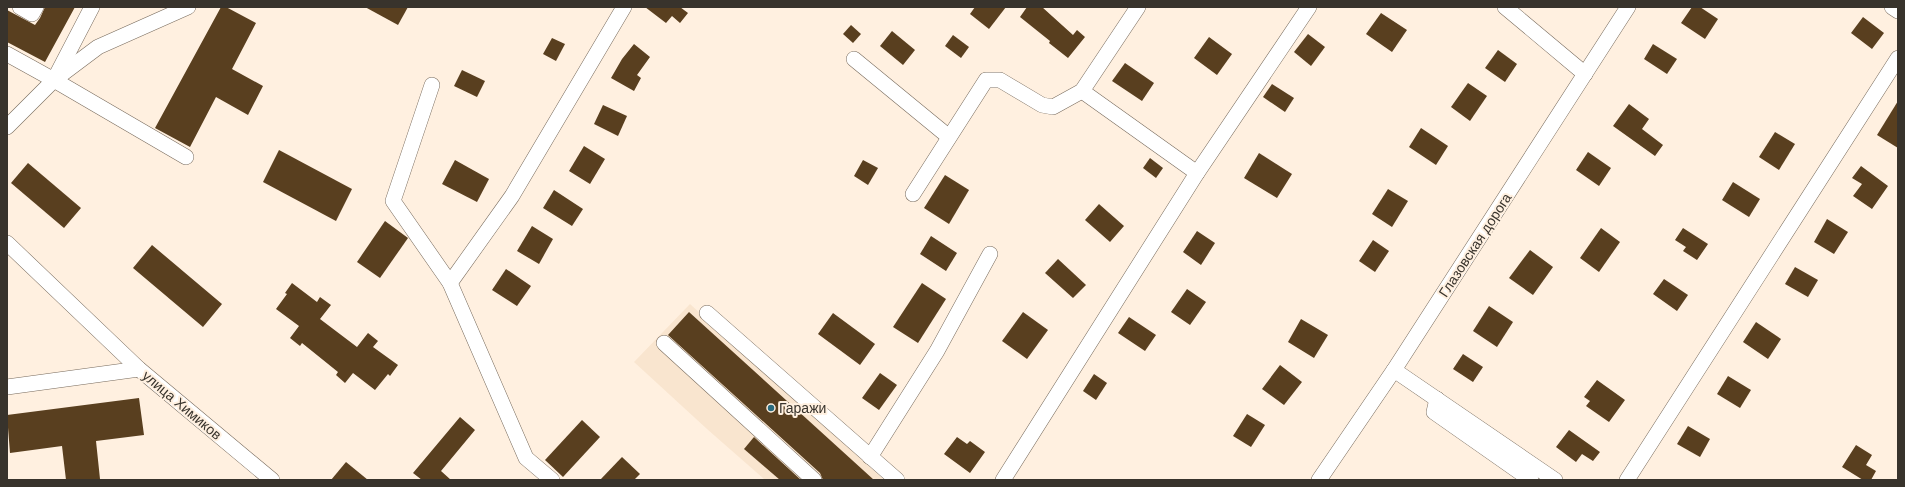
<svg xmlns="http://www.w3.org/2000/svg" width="1905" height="487" font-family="'DM Sans',sans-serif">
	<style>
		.built { fill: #f9e5cf }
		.building { fill: #593f1f }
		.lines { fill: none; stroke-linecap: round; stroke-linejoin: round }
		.minor-casing { stroke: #786b5d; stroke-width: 16 }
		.minor { stroke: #fff; stroke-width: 15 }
		.poi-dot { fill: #2a6b7e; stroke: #fff0e0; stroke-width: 1.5 }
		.labels { text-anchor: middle; stroke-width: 4; stroke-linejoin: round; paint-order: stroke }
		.street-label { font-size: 14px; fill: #38332c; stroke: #fff0e0 }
		.poi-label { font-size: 14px; fill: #38332c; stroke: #fff0e0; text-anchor: start }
	</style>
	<rect width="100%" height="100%" fill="#fff0e0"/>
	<path class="built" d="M690,304L884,480H765L707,429L634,362Z"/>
	<g class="building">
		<path d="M45,7H75L45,62L7,42V10L35,25L40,18Z"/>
		<path d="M221,7H226L256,23L232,69L263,86L248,115L216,97L190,147L155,128Z"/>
		<path d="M365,7H408L398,25Z"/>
		<path d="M645,7H680L688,13L680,23L672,16L666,23Z"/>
		<path d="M975,7H1006L989,29L970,14Z"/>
		<path d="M1027,7H1042L1073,35L1077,30L1085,37L1068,58L1049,43L1050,41L1020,17Z"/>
		<path d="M1692,7H1700L1718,19L1705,39L1681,23Z"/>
		<path d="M1381,13L1407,30L1392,52L1366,34Z"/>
		<path d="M1863,17L1884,33L1872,49L1851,33Z"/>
		<path d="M851,25L861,34L853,43L843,34Z"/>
		<path d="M892,31L915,50L903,65L880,46Z"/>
		<path d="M1308,34L1325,47L1311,66L1294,52Z"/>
		<path d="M953,35L969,47L961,58L945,46Z"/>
		<path d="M1209,37L1232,54L1217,75L1194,58Z"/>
		<path d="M552,38L565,44L556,61L543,54Z"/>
		<path d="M634,44L650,57L637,75L641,78L634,91L611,78L622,59Z"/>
		<path d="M1653,44L1677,59L1667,74L1644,59Z"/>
		<path d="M1498,50L1517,64L1505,82L1485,68Z"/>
		<path d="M1125,63L1154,83L1142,101L1112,81Z"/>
		<path d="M462,70L485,81L477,97L454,86Z"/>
		<path d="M1468,83L1487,96L1470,121L1451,107Z"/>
		<path d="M1272,84L1294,98L1285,112L1263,97Z"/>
		<path d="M1898,101V148L1877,135Z"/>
		<path d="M1629,104L1649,119L1642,129L1663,145L1655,156L1613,126Z"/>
		<path d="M603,105L627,116L618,136L594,124Z"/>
		<path d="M1421,128L1448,146L1436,165L1409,147Z"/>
		<path d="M1775,132L1795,144L1779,170L1759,157Z"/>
		<path d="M584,146L605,159L590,184L569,171Z"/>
		<path d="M279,150L352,189L336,221L263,182Z"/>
		<path d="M1588,152L1611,168L1599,186L1576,170Z"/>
		<path d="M1259,153L1292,174L1277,198L1244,178Z"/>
		<path d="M1150,158L1163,168L1156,178L1143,168Z"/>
		<path d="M455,160L489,179L477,202L442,184Z"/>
		<path d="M863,160L878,168L868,185L854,176Z"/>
		<path d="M28,163L81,208L64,228L11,183Z"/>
		<path d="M1861,166L1888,186L1872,209L1853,196L1862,184L1852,178Z"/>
		<path d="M945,175L969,190L949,224L924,208Z"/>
		<path d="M1733,182L1760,199L1749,217L1722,200Z"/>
		<path d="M1388,189L1408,201L1392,227L1372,214Z"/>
		<path d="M554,190L583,209L572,226L543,208Z"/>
		<path d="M1099,204L1124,226L1110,242L1085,220Z"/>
		<path d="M1827,219L1848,232L1834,254L1814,242Z"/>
		<path d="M385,221L408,238L380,278L357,262Z"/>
		<path d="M532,226L553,239L539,264L517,251Z"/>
		<path d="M1601,228L1620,242L1599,272L1580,258Z"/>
		<path d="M1683,228L1708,244L1697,260L1683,251L1686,247L1675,240Z"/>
		<path d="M1197,231L1215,243L1201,265L1183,252Z"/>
		<path d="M931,236L957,253L946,271L920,254Z"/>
		<path d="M1373,240L1389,251L1375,272L1359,261Z"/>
		<path d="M152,245L222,304L203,327L133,268Z"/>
		<path d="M1530,250L1553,267L1533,295L1509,278Z"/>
		<path d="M1058,259L1086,285L1073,298L1045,273Z"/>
		<path d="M1795,267L1818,280L1808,297L1785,284Z"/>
		<path d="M506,269L531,286L517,306L492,290Z"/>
		<path d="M1664,279L1688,295L1677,311L1653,294Z"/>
		<path d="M292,283L317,302L320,297L331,305L320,319L357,347L368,333L378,341L373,347L398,365L390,376L388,374L375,390L353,373L345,383L336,375L338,372L302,343L300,346L290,338L299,326L276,309L287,294L285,293Z"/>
		<path d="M922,283L946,299L918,343L893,327Z"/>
		<path d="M1187,289L1206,302L1190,325L1171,312Z"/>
		<path d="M1489,306L1513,322L1497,347L1473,331Z"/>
		<path d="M689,312L874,480H823L820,473L668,335Z"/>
		<path d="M1023,312L1048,330L1027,359L1002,341Z"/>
		<path d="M833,313L875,344L860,365L818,334Z"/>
		<path d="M1129,317L1156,335L1145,351L1118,333Z"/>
		<path d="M1301,319L1328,335L1314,358L1288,342Z"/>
		<path d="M1756,322L1781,339L1768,359L1743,342Z"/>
		<path d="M1463,354L1483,367L1473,382L1453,369Z"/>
		<path d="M1280,365L1302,382L1284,405L1262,389Z"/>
		<path d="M880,373L897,385L879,410L862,398Z"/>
		<path d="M1094,374L1107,383L1096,400L1083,391Z"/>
		<path d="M1728,376L1751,390L1740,408L1717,394Z"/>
		<path d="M1597,380L1625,400L1609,422L1586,406L1590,401L1584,397Z"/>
		<path d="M139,398L144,435L96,441L100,479L66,480L62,446L10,453L7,415Z"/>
		<path d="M1247,414L1265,425L1251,447L1233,436Z"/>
		<path d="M460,417L475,430L441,471L451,480H422L413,473Z"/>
		<path d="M582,420L600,437L563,477L545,460Z"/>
		<path d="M1688,426L1710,439L1700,457L1677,444Z"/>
		<path d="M1569,430L1600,452L1593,461L1582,454L1576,462L1556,447Z"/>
		<path d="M754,437L801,480H780L744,449Z"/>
		<path d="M957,437L967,444L970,441L985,452L970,473L944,454Z"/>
		<path d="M1856,445L1872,455L1866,465L1876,471L1871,480H1863L1842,467Z"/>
		<path d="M622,457L640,474L634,480H600Z"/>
		<path d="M346,462L368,480H331Z"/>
	</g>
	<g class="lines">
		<g class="minor-casing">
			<g id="minor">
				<path d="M20,7L32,14L36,7"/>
				<path d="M1505,7L1585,74"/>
				<path d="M1892,7L1898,11"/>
				<path d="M7,54L54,80L186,157"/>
				<path d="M854,59L949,137"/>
				<path d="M54,80L98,47L188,7"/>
				<path d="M432,85L393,201L450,283L526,458L552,480"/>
				<path d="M1082,91L1197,173"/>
				<path d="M7,127L54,80L92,7"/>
				<path d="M913,194L986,80H1000L1042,105L1053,107L1082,91L1138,7"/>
				<path d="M7,243L139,369L272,480"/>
				<path d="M450,283L512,196L624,7"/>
				<path d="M707,313L897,480"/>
				<path d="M664,343L814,480"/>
				<path d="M1394,370L1555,480"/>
				<path d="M7,387L139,369"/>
				<path d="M1437,399L1434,412L1531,480"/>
				<path d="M870,457L937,351L990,254"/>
				<path d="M1003,480L1197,173L1309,7"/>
				<path d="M1319,480L1394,370L1628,7"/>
				<path d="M1627,480L1898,58"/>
			</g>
		</g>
		<use href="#minor" class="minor"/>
	</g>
	<circle class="poi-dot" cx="771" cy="408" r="4"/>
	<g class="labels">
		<g class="street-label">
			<text transform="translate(1475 245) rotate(-57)" y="5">Глазовская дорога</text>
			<text transform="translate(182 405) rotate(40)" y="5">улица Химиков</text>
		</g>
		<g class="poi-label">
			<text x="779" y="413">Гаражи</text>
		</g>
	</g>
	<rect width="1905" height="487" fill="none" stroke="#38332c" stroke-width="16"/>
</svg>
